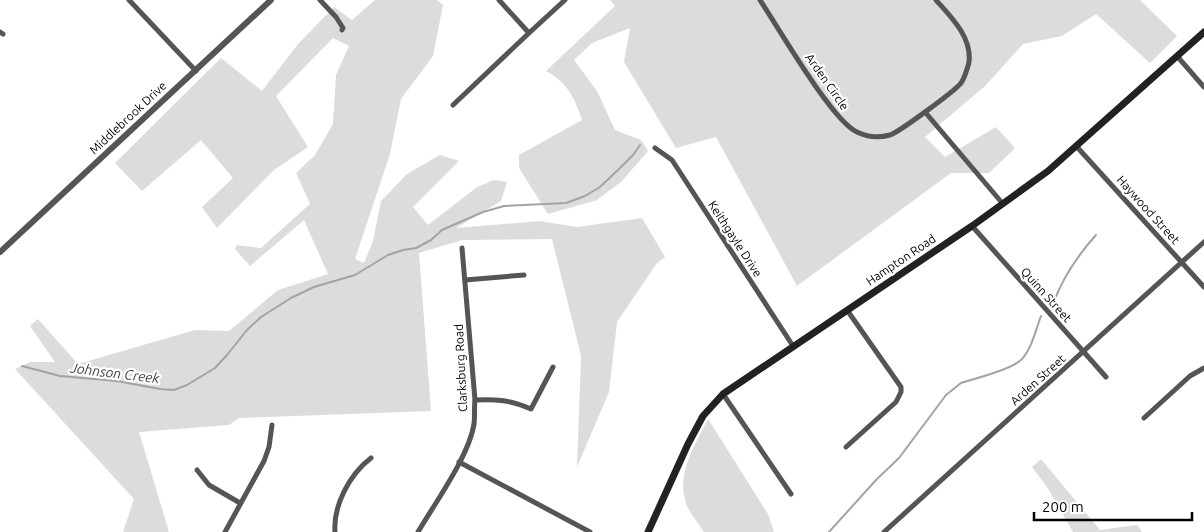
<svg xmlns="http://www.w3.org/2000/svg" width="1204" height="532" font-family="Ubuntu,sans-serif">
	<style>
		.green { fill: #dcdcdc }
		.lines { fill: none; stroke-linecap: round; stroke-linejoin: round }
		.stream { stroke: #a3a3a3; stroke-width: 2 }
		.minor { stroke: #555; stroke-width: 5 }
		.tertiary { stroke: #555; stroke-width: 6 }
		.secondary { stroke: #222; stroke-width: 7 }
		.labels { text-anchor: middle; stroke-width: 4.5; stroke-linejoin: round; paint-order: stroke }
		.street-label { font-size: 12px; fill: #000; stroke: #fff }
		.water-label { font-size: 14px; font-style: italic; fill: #444; stroke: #fff }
	</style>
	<rect width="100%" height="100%" fill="#fff"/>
	<g class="green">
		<path d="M375,0H437L443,5L433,56L401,99L390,154L355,259L364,263L373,241L381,201L407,174L440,155L459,161L413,207L428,225L477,187L494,180L507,182L501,201L456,228L540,221L577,227L642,218L665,257L657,263L617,322L609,392L577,467L581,356L552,239L462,240L419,253L431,411L239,418L229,425L139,432L169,532H123L134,499L15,369L30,362H55L30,326L38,319L78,364L195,330L229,331L278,290L328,274L304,220L250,266L235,249L237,245L261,248L310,204L296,173L315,155L333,124L336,75L349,46L333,38L276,96L308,147L274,170L217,228L202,207L233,178L201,140L142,191L115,163L221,58L262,91L298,44L334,7L352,20Z"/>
		<path d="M610,0H1140L1177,36L1150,63L1096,14L1062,36L1023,44L985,86L925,137L945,157L996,127L1015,148L989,173H951L797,286L716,137L676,148L624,62L630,28L592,43L574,60L597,91L615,130L641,140L648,151L622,181L597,200L548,214L519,168V155L582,120C574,97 568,83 546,71L615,6Z"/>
		<path d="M708,419L768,514L774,532H704C699,524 691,515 687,506C675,475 694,447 708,419Z"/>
		<path d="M1041,459L1100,530L1137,525L1142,532H1073L1047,487L1032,467Z"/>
	</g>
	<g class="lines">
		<g class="stream">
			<path d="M1053,304C1063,277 1077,256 1096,235"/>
			<path d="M22,366L60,376L117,381L160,389L174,390L187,385L215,368L227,355L247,330L261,317L291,298L314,287L355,275L388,255L403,250L416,248L431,240L442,230L483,212L504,206L566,203L585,196L600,187L621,167L633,155L640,145"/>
			<path d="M829,532L876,480L899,458L946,395L961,383C976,378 1011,370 1022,359C1032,348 1036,329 1041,316"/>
		</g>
		<g class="minor">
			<path d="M129,0L196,71"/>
			<path d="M320,0L336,17L343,28L342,30"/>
			<path d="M760,0C778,27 832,121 857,132C867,137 879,138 890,135C899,132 955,91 961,83C964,79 968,67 969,62C972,37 951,17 936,0"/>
			<path d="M0,32L3,34"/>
			<path d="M529,33L565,0"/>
			<path d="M1177,56L1204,87"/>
			<path d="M453,105L529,33L499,0"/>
			<path d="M925,112L1003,204"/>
			<path d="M1077,147L1204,287"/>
			<path d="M655,148L672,160L793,346"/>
			<path d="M972,226L1106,377"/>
			<path d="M465,280L524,275"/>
			<path d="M723,394L791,494"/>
			<path d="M475,400C497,399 510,400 531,409L553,367"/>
			<path d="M1144,418L1190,376L1204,368"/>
			<path d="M846,447L896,402L901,392V387L847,310"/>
			<path d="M459,462L590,532"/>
			<path d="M197,470L209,485L240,503"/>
			<path d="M225,532L264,461L269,447L272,425"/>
			<path d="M335,532C333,505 350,474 371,458"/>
			<path d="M418,532C435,503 469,456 474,424C475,416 474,408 475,400L462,248"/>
			<path d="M884,532L1204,242"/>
		</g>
		<path class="tertiary" d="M0,252L271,0"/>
		<path class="secondary" d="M648,532L688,444L703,416L723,394L972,226L1048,171L1204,32"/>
	</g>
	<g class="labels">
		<g class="street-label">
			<text transform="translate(827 82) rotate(55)" y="4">Arden Circle</text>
			<text transform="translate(128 118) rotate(-43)" y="4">Middlebrook Drive</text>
			<text transform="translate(1148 210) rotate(48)" y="4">Haywood Street</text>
			<text transform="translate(735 239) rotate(57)" y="4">Keithgayle Drive</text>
			<text transform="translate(901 260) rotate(-34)" y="4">Hampton Road</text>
			<text transform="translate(1046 295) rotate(48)" y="4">Quinn Street</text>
			<text transform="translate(461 368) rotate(-93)" y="4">Clarksburg Road</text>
			<text transform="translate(1038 380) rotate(-42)" y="4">Arden Street</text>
		</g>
		<g class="water-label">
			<text transform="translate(115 373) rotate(7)" y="5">Johnson Creek</text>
		</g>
	</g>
	<path d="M1034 512v8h158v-8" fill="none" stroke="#000000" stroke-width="2.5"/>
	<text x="1042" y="512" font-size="15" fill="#000000" stroke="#ffffff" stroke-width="4" paint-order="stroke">200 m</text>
</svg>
